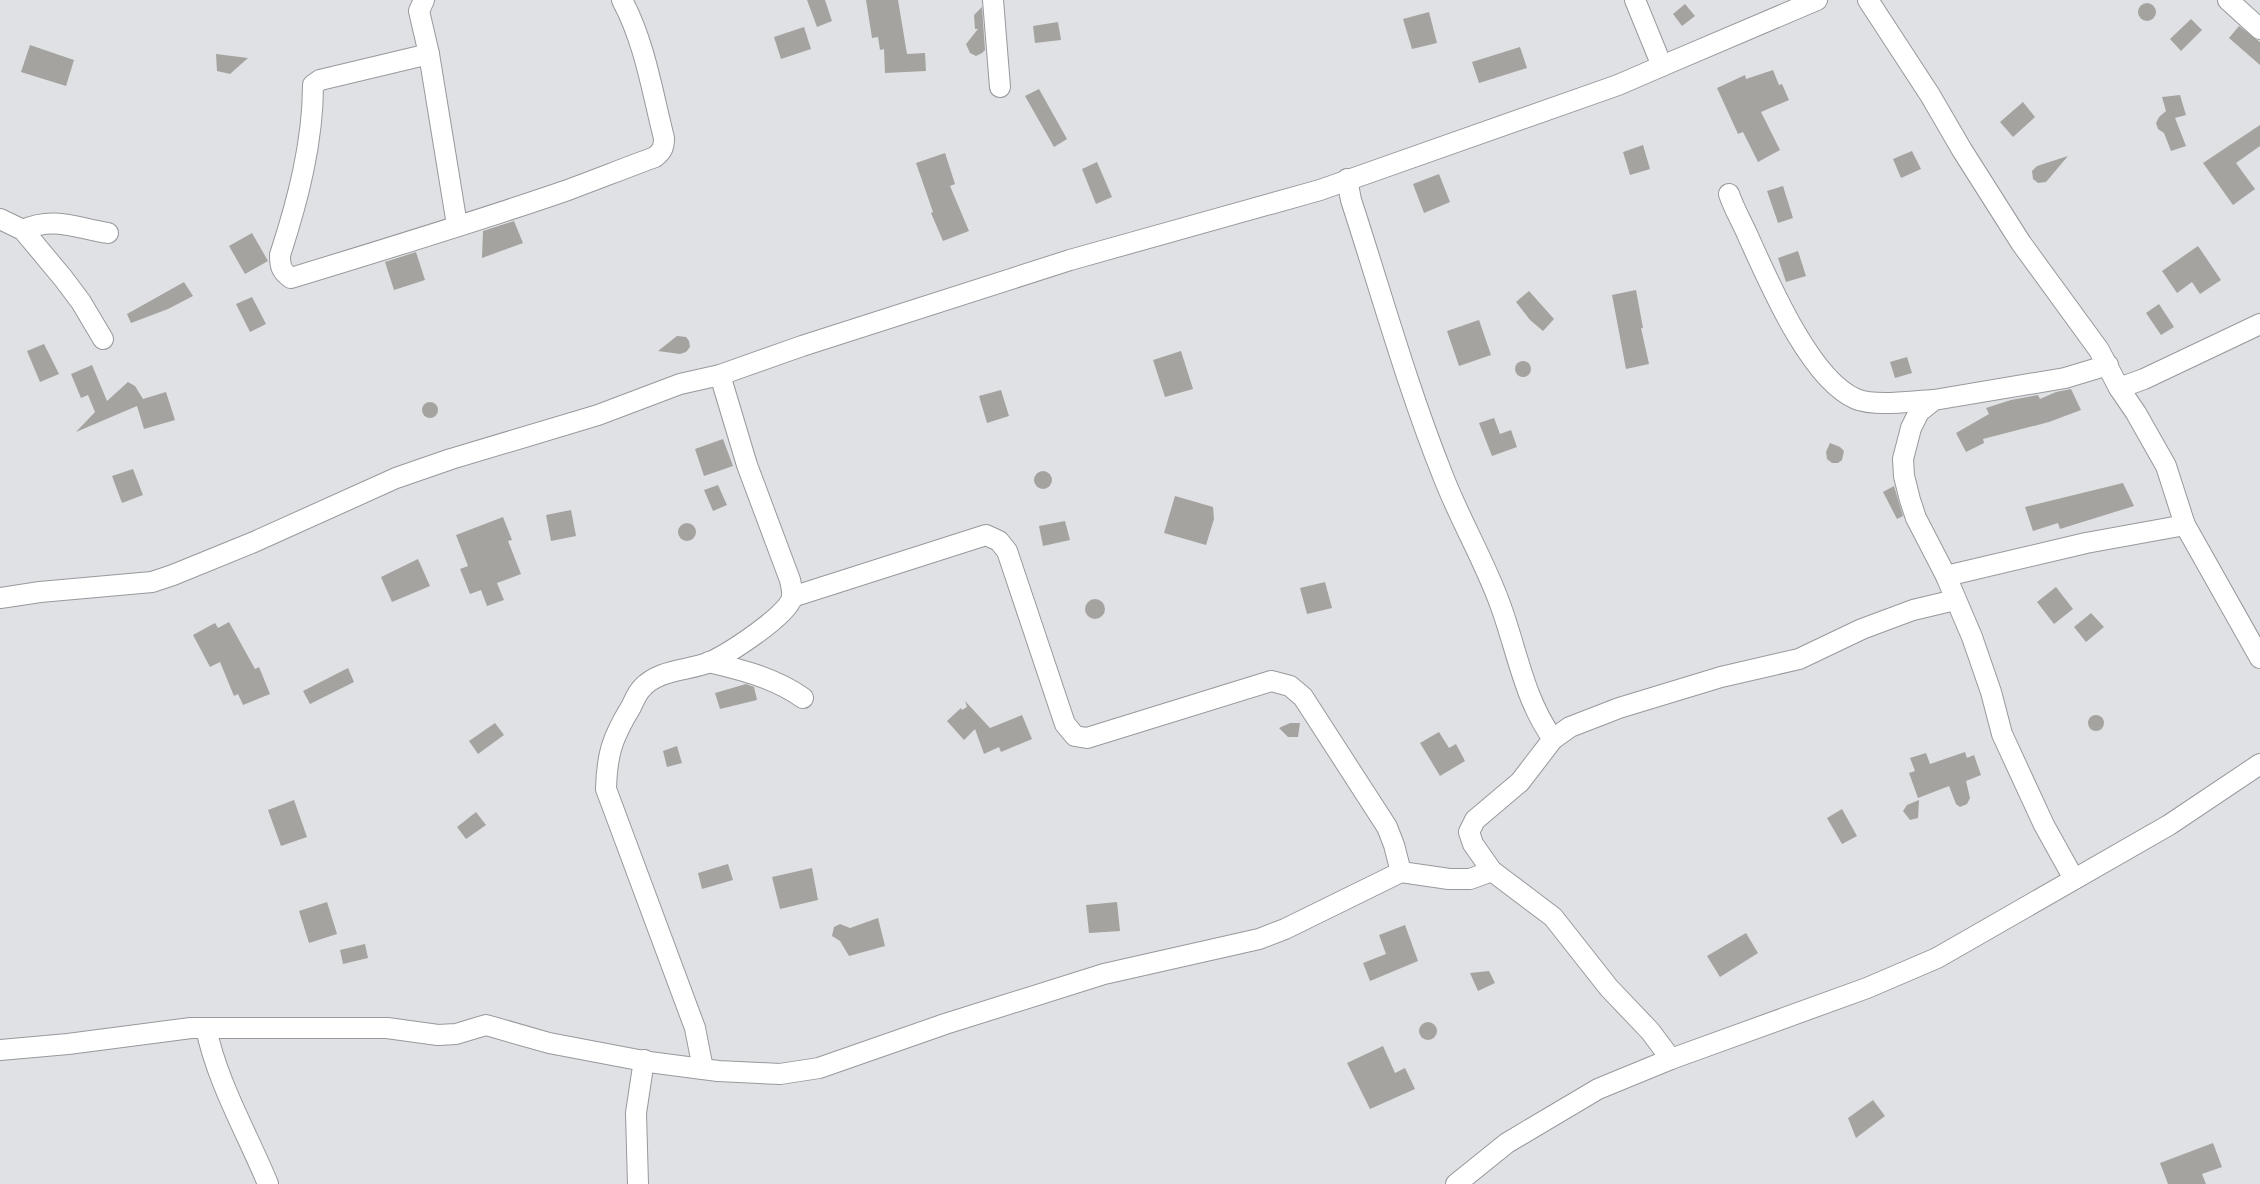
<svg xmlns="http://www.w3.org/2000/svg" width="2260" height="1184" font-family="'Work Sans',sans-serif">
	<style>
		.building { fill: #a5a3a0 }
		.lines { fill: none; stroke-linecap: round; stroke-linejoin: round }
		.street-casing { stroke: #97999c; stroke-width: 22 }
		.street { stroke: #fff; stroke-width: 20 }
	</style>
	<rect width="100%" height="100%" fill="#dfe1e4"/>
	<g class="building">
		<path d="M807,0H825L832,21L817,27Z"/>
		<path d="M866,0H898L907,54L925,53L926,71L885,73L884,49L880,50L878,37L872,38Z"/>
		<circle cx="2147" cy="12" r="9"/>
		<path d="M1685,4L1695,16L1682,26L1673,14Z"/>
		<path d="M982,7L985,50L982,53L976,56L970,53L966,44L978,29H975L974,15Z"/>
		<path d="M1429,12L1437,43L1412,49L1403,19Z"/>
		<path d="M2191,19L2202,30L2181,51L2170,39Z"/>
		<path d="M1058,22L1061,40L1035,43L1033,26Z"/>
		<path d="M2239,26L2260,42V65L2229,38Z"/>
		<path d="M804,27L811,49L781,59L774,37Z"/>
		<path d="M30,45L74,60L66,86L21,72Z"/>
		<path d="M1520,47L1527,68L1479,83L1472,62Z"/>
		<path d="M216,54L248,58L230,74L217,71Z"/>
		<path d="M1773,70L1779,85L1782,84L1789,100L1761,112L1780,150L1758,162L1743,132L1738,134L1717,88L1745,75L1746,79Z"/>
		<path d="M1039,89L1067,139L1054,147L1025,96Z"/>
		<path d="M2180,95L2186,115L2175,118L2186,146L2171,151L2164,133L2158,129L2156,123L2159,117L2166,111L2162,97Z"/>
		<path d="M2023,102L2035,117L2013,137L2000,122Z"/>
		<path d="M2260,125V146L2236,163L2255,189L2233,205L2203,163Z"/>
		<path d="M1643,145L1650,169L1630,175L1623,152Z"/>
		<path d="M1912,151L1921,169L1901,178L1893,159Z"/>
		<path d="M945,153L955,184L950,186L969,231L943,241L931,213L933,212L916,163Z"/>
		<path d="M2068,156L2046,182L2038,183L2033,179L2032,171L2037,166Z"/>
		<path d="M1097,162L1112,197L1096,204L1082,169Z"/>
		<path d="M1439,174L1450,202L1424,213L1413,184Z"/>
		<path d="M1783,186L1793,218L1778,223L1767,191Z"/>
		<path d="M514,221L523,243L482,258L483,231Z"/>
		<path d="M252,233L268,261L245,274L229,246Z"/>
		<path d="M2198,246L2221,280L2200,294L2192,282L2177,293L2162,271Z"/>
		<path d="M1798,251L1806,276L1786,282L1778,258Z"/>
		<path d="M416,252L425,280L394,290L385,262Z"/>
		<path d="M184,282L193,296L168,309L131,323L127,314Z"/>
		<path d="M1636,290L1643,328H1641L1649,364L1626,369L1612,295Z"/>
		<path d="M1529,291L1554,319L1543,331L1530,320L1516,302Z"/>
		<path d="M252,297L266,324L250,332L236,304Z"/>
		<path d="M2159,304L2174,327L2161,335L2146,313Z"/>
		<path d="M1479,320L1491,355L1459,366L1447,331Z"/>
		<path d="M677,336L686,337L689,341L690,347L686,352L680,354L658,351Z"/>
		<path d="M44,344L59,374L40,382L27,351Z"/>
		<path d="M1181,351L1193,389L1165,397L1153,360Z"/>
		<path d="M1907,357L1912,373L1895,378L1890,362Z"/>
		<circle cx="1523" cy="369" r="8"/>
		<path d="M92,365L107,401L128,382L135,386L143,399L166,392L175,420L144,429L137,406L76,432L95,412L88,395L81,398L71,374Z"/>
		<path d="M2071,389L2081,410L2049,422L1983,439L1984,443L1966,452L1956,433L1989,414L1986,408L2011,400L2038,395L2040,399L2056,392Z"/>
		<path d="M1001,390L1009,416L987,423L979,396Z"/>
		<circle cx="430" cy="410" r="8"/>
		<path d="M1494,418L1500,434L1511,430L1517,447L1492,456L1479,423Z"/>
		<path d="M723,439L733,466L704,476L695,449Z"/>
		<path d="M1830,443L1840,447L1844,451L1842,460L1838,463H1832L1827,459L1826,452Z"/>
		<path d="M133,469L143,495L122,503L112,476Z"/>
		<circle cx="1043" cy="480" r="9"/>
		<path d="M2123,483L2134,506L2060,529L2058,523L2033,531L2025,507Z"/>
		<path d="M718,485L727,505L713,511L704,490Z"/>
		<path d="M1894,486L1903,516L1897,519L1883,492Z"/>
		<path d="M1175,496L1213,507L1214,519L1206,545L1164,533Z"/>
		<path d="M571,510L576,536L551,541L546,515Z"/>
		<path d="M503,517L512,540L508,541L521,574L497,583L504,600L487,606L481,590L470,594L460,569L468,566L456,535Z"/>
		<path d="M1065,521L1070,540L1043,546L1039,526Z"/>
		<circle cx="687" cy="532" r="9"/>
		<path d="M418,559L430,586L392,602L381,577Z"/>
		<path d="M1325,582L1332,608L1307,614L1300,588Z"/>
		<path d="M2056,587L2073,609L2054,624L2037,602Z"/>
		<circle cx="1095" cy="609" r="10"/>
		<path d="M2091,613L2104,627L2086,642L2074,627Z"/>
		<path d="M229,622L255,669L259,667L270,694L243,705L238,694L234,696L220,662L210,667L193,635L215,623L218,628Z"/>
		<path d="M348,668L354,682L310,704L303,691Z"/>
		<path d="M746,684L754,687L757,700L720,709L715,693Z"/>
		<path d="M965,701L990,728L1022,715L1032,739L1001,752L999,747L984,754L975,729L964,740L947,721L961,708L962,710L967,707Z"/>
		<circle cx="2096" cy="723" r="8"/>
		<path d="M495,723L504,735L478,754L469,741Z"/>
		<path d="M1290,723H1300L1298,737H1288L1279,728Z"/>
		<path d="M1439,732L1449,748L1456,744L1465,761L1440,776L1420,743Z"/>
		<path d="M677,746L682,763L667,767L663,751Z"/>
		<path d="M1965,752L1967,758L1974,755L1981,775L1966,781L1970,798L1967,804L1960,807L1956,804L1949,786L1918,798L1909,773L1915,771L1910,758L1926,753L1930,764Z"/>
		<path d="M294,800L307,837L281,846L268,810Z"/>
		<path d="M1919,800L1918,818L1910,820L1903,811L1907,805Z"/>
		<path d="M1842,809L1857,836L1842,844L1827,818Z"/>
		<path d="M476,812L486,825L466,839L457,827Z"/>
		<path d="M728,864L733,880L702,889L698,873Z"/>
		<path d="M812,868L818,900L780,909L772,877Z"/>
		<path d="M327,902L337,934L309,943L299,911Z"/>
		<path d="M1117,902L1120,931L1089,933L1086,905Z"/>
		<path d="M878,918L885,946L849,956L840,941L832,936L834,927L840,924L850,928Z"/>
		<path d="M1405,925L1418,961L1370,981L1363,963L1386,954L1379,935Z"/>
		<path d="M1746,933L1758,953L1720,977L1707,956Z"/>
		<path d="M365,944L368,958L343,964L340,950Z"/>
		<path d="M1489,971L1495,983L1478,991L1470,973Z"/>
		<circle cx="1428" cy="1031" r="9"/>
		<path d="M1383,1046L1395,1073L1405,1068L1415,1089L1370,1109L1347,1063Z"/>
		<path d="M1873,1100L1885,1116L1856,1138L1848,1118Z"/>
		<path d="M2213,1143L2222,1167L2202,1174L2206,1184H2168L2160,1163Z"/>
	</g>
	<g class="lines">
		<g class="street-casing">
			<g id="street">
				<path d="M424,0L419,11L429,54"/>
				<path d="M993,0L1000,87"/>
				<path d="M1868,0L1930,95L1962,150L2021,243L2099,350L2119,388L2136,413L2166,466L2185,525L2260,658"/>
				<path d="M2228,0L2260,29"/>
				<path d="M1662,66L1817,0"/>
				<path d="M1347,179L1351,200C1381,292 1407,386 1443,476C1460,520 1484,560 1500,604C1517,650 1524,699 1553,739"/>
				<path d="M1729,194C1734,209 1742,222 1748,236C1768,280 1810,380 1856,399C1876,407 1912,401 1934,400"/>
				<path d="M0,219L23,230L63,278L81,302L103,339"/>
				<path d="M457,225L429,54L320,80L313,85C313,142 298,200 280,255C280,266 281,271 291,278C383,250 475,222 565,191C595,180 625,168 655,157C662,151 664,148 664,138C652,91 645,43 622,0"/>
				<path d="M23,230C53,216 77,228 108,233"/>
				<path d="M2119,388L2144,379L2260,324"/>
				<path d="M1946,576L2086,543L2185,525"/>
				<path d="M792,597L986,535L999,541L1007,551L1065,724L1075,736L1087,738L1271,681L1290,686L1303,697L1387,827L1394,845L1401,872"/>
				<path d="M0,598L40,592L152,582L173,575L254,542L396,478L451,459L598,415L680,384L720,375L802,346L1070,260L1320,190L1618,85L1662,66L1635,0"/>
				<path d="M709,662C742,670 775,678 803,698"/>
				<path d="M2074,879L2044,825L2002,734L1991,692L1972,637L1946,576L1916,518L1910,500L1904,476L1903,459L1911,428L1919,412L1934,400L2065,378L2108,365"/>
				<path d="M206,1028C217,1082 247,1133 268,1184"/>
				<path d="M0,1050L68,1044L191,1028H387L438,1035L456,1034L486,1025L549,1043L649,1062L718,1071L780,1074L819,1068L945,1024L1104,974L1259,939L1285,929L1401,872L1449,879H1470L1492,871"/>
				<path d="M1671,1059L1650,1031L1609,988L1553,917L1492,871L1473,844L1469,832L1475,820L1520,782L1553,739L1570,727L1619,708L1721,677L1799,659L1862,629L1913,610L1955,600"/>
				<path d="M703,1069L695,1028L606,789C607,754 612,738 631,707C634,701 637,693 642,688C659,669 688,671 710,662C728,654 787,616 792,598C793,593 791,585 790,580L747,465L720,375"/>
				<path d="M638,1184L636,1113L644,1060"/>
				<path d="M1456,1184L1507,1143L1598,1089L1671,1059L1867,988L1937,958L2169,825L2260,764"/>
			</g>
		</g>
		<use href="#street" class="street"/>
	</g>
</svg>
